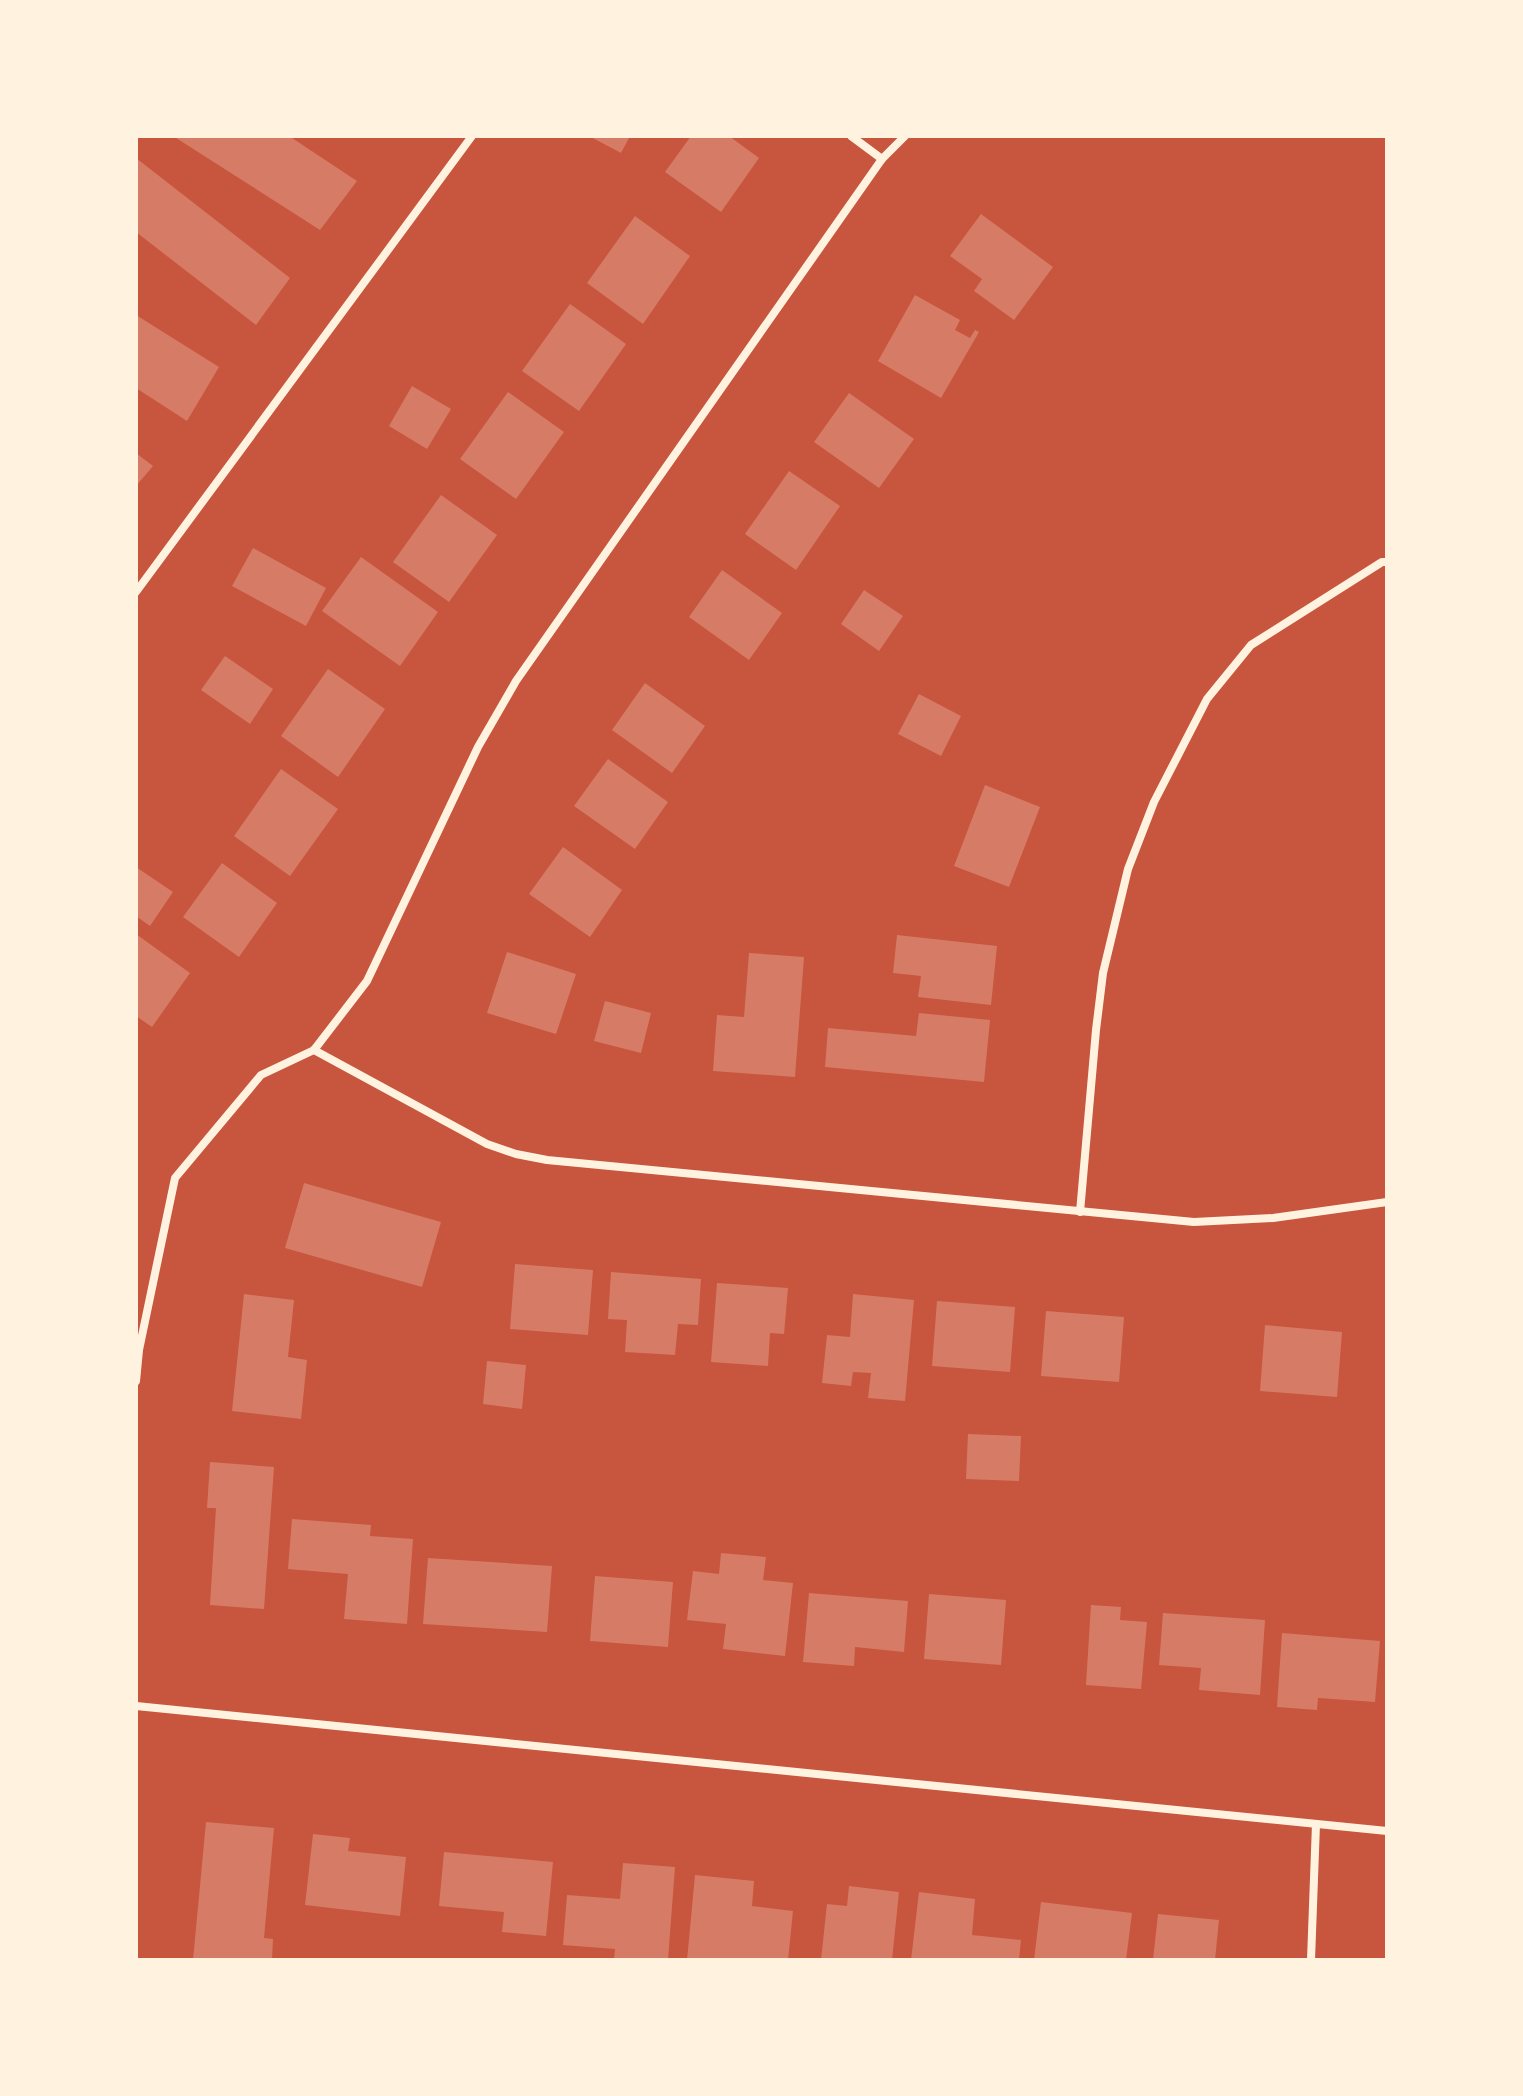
<svg xmlns="http://www.w3.org/2000/svg" width="1523" height="2096" font-family="'Source Sans 3',sans-serif">
	<style>
		.building { fill: #d67c66 }
		.lines { fill: none; stroke-linecap: round; stroke-linejoin: round }
		.minor { stroke: #fff3e0; stroke-width: 8 }
	</style>
	<rect width="100%" height="100%" fill="#c8553d"/>
	<g class="building">
		<path d="M173,136H289L357,181L320,230Z"/>
		<path d="M589,136H630L621,153Z"/>
		<path d="M691,136H729L759,158L721,212L665,172Z"/>
		<path d="M136,158L290,278L256,325L136,232Z"/>
		<path d="M981,214L1053,267L1014,320L974,291L982,279L950,256Z"/>
		<path d="M635,216L690,256L643,324L587,283Z"/>
		<path d="M915,295L960,320L955,330L970,338L975,330L979,332L941,398L878,361Z"/>
		<path d="M570,304L626,344L579,411L522,371Z"/>
		<path d="M136,315L219,367L187,421L136,388Z"/>
		<path d="M412,386L451,409L427,449L389,426Z"/>
		<path d="M508,392L564,432L516,499L460,459Z"/>
		<path d="M849,393L914,439L879,488L814,442Z"/>
		<path d="M136,453L153,466L136,486Z"/>
		<path d="M789,471L840,506L796,570L745,534Z"/>
		<path d="M441,495L497,535L449,602L393,562Z"/>
		<path d="M253,548L326,588L306,626L232,586Z"/>
		<path d="M361,557L438,612L400,666L322,611Z"/>
		<path d="M722,570L782,613L749,660L689,617Z"/>
		<path d="M864,590L903,616L879,651L841,624Z"/>
		<path d="M225,656L273,689L250,724L201,690Z"/>
		<path d="M328,669L385,709L338,777L281,736Z"/>
		<path d="M645,683L705,726L672,773L612,730Z"/>
		<path d="M919,694L961,716L941,756L898,734Z"/>
		<path d="M608,759L668,802L635,849L574,806Z"/>
		<path d="M281,769L338,809L290,876L234,836Z"/>
		<path d="M985,785L1040,807L1009,887L954,866Z"/>
		<path d="M563,847L622,890L590,937L529,894Z"/>
		<path d="M222,863L277,903L239,957L183,917Z"/>
		<path d="M136,867L173,892L150,926L136,916Z"/>
		<path d="M136,934L190,973L152,1027L136,1016Z"/>
		<path d="M897,935L997,946L991,1005L918,997L921,976L893,973Z"/>
		<path d="M507,952L576,974L556,1034L487,1013Z"/>
		<path d="M749,953L804,957L795,1077L713,1071L717,1015L744,1017Z"/>
		<path d="M605,1001L651,1013L641,1053L594,1041Z"/>
		<path d="M919,1013L990,1020L984,1082L825,1067L828,1028L916,1036Z"/>
		<path d="M304,1183L441,1222L422,1287L285,1248Z"/>
		<path d="M515,1264L593,1270L588,1335L510,1329Z"/>
		<path d="M611,1272L701,1279L698,1325L678,1324L675,1355L625,1352L627,1320L608,1319Z"/>
		<path d="M717,1283L788,1288L784,1334L770,1333L768,1366L711,1362Z"/>
		<path d="M244,1294L294,1300L288,1357L307,1360L301,1419L232,1411Z"/>
		<path d="M853,1294L914,1300L905,1401L868,1398L871,1373L853,1372L851,1386L822,1383L827,1335L850,1337Z"/>
		<path d="M937,1301L1015,1307L1010,1372L932,1366Z"/>
		<path d="M1046,1311L1124,1317L1119,1382L1041,1376Z"/>
		<path d="M1265,1325L1342,1332L1337,1397L1260,1391Z"/>
		<path d="M487,1361L526,1365L522,1409L483,1404Z"/>
		<path d="M968,1434L1021,1436L1019,1481L966,1479Z"/>
		<path d="M210,1462L274,1467L264,1609L210,1605L216,1508H207Z"/>
		<path d="M292,1519L371,1525L370,1536L413,1539L407,1624L344,1619L348,1574L288,1569Z"/>
		<path d="M721,1553L766,1557L763,1580L793,1583L785,1656L723,1649L726,1624L687,1620L693,1571L719,1574Z"/>
		<path d="M428,1558L552,1566L547,1632L423,1624Z"/>
		<path d="M595,1576L673,1582L668,1647L590,1641Z"/>
		<path d="M809,1593L908,1601L904,1652L855,1647L854,1666L803,1662Z"/>
		<path d="M929,1594L1006,1600L1001,1665L924,1659Z"/>
		<path d="M1091,1605L1121,1607L1120,1620L1147,1622L1141,1689L1086,1685Z"/>
		<path d="M1163,1613L1265,1620L1260,1695L1199,1690L1201,1668L1159,1665Z"/>
		<path d="M1282,1633L1380,1641L1375,1702L1318,1698L1317,1710L1277,1707Z"/>
		<path d="M206,1822L274,1828L264,1938L273,1939L272,1960H193Z"/>
		<path d="M313,1834L350,1838L348,1851L406,1857L400,1916L305,1905Z"/>
		<path d="M444,1852L553,1862L546,1936L502,1932L504,1912L439,1906Z"/>
		<path d="M623,1863L675,1867L668,1960H614L615,1949L563,1945L567,1895L620,1899Z"/>
		<path d="M695,1875L754,1881L752,1906L793,1911L788,1960H687Z"/>
		<path d="M849,1886L899,1892L892,1960H821L827,1904L847,1906Z"/>
		<path d="M919,1892L975,1899L972,1935L1021,1940L1019,1960H911Z"/>
		<path d="M1041,1902L1132,1913L1126,1960H1034Z"/>
		<path d="M1158,1914L1219,1920L1215,1960H1153Z"/>
	</g>
	<g class="lines">
		<g class="minor">
			<path d="M851,136L882,159"/>
			<path d="M136,592L472,136"/>
			<path d="M314,1050L487,1144L516,1154L547,1160L1194,1222L1273,1218L1387,1202"/>
			<path d="M1080,1212L1096,1030L1103,973L1128,869L1154,802L1207,699L1251,645L1382,562H1387"/>
			<path d="M136,1381L139,1350L175,1178L261,1075L314,1050L367,981L478,747L516,681L882,159L905,136"/>
			<path d="M136,1706L1387,1831"/>
			<path d="M1311,1960L1316,1824"/>
		</g>
	</g>
	<rect width="1523" height="2096" fill="none" stroke="#fff3e0" stroke-width="276"/>
</svg>
